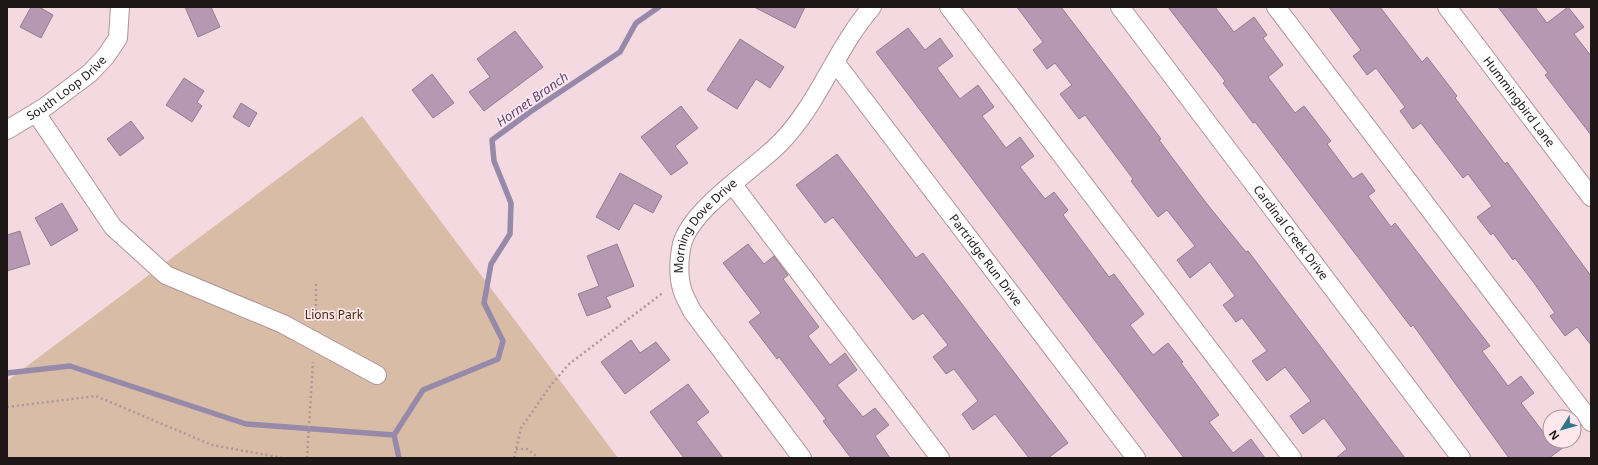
<svg xmlns="http://www.w3.org/2000/svg" width="1598" height="465" font-family="'Noto Sans',sans-serif">
	<style>
		.green { fill: #d9bca6 }
		.lines { fill: none; stroke-linecap: round; stroke-linejoin: round }
		.stream { stroke: #9689aa; stroke-width: 5.5 }
		.building { fill: #b798b2; stroke: #927f8e }
		.minor-casing { stroke: #ae949a; stroke-width: 20 }
		.path { stroke: #ad979d; stroke-width: 2.5; stroke-dasharray: 2 3; stroke-linecap: butt }
		.minor { stroke: #fff; stroke-width: 18 }
		.labels { text-anchor: middle; stroke-width: 3.5; stroke-linejoin: round; paint-order: stroke }
		.street-label { font-size: 12px; fill: #1f1618; stroke: #fee7ed }
		.park-label { font-size: 12px; fill: #4b2a0c; stroke: #fee7ed }
		.water-label { font-size: 13px; font-style: italic; fill: #5d4979; stroke: #fee7ed }
	</style>
	<rect width="100%" height="100%" fill="#f5d9e0"/>
	<path class="green" d="M362,116L618,458H7V381Z"/>
	<g class="lines">
		<g class="stream">
			<path d="M7,373L70,366L246,424L394,435"/>
			<path d="M399,458L394,435L423,390L498,359L503,341L484,303L491,264L510,234L511,203L494,161L492,140L530,112L620,52L636,23L659,7"/>
		</g>
	</g>
	<g class="building">
		<path d="M31,7H39L53,15L41,38L20,27Z"/>
		<path d="M185,7H211L220,27L198,37Z"/>
		<path d="M754,7H805L795,28Z"/>
		<path d="M1017,7H1061L1122,87L1161,139L1159,140L1207,204L1246,252L1248,251L1405,458H1336L1347,449L1324,418L1303,434L1290,416L1311,401L1285,367L1267,381L1252,361L1267,351L1242,318L1236,322L1223,305L1235,296L1210,262L1190,278L1177,260L1195,246L1167,210L1158,217L1131,181L1133,179L1085,115L1079,119L1060,94L1072,85L1055,63L1047,69L1033,50L1043,42Z"/>
		<path d="M1168,7H1215L1234,32L1254,17L1267,35L1263,38L1283,65L1268,77L1295,113L1304,106L1331,141L1327,144L1353,179L1362,173L1375,191L1368,196L1391,227L1395,223L1490,346L1482,351L1508,386L1521,376L1534,393L1521,403L1544,433L1550,428V441H1572L1549,458H1509L1413,325L1411,327L1255,122L1253,123L1223,83L1225,81Z"/>
		<path d="M1329,7H1380L1422,62L1427,57L1457,96L1455,98L1505,164L1507,162L1591,276V345L1577,327L1565,336L1550,316L1555,313L1534,283L1515,258L1513,260L1493,233L1491,235L1477,217L1492,206L1468,174L1463,178L1421,123L1413,129L1400,111L1405,107L1376,68L1367,75L1353,56L1361,50Z"/>
		<path d="M1498,7H1535L1547,23L1568,7L1584,27L1574,34L1591,56V135L1545,75L1548,73Z"/>
		<path d="M908,28L925,50L940,38L953,56L937,68L960,99L978,85L994,107L982,116L1006,148L1020,137L1034,156L1020,167L1045,199L1054,192L1068,210L1063,215L1109,277L1114,274L1144,314L1130,325L1153,355L1168,343L1183,362L1181,363L1219,415L1209,422L1233,453L1251,439L1265,458H1184L876,52Z"/>
		<path d="M515,31L543,67L484,111L469,92L490,77L477,59Z"/>
		<path d="M740,39L784,67L770,88L756,79L737,109L707,90Z"/>
		<path d="M432,74L454,103L433,118L412,90Z"/>
		<path d="M184,78L204,91L197,102L202,106L192,122L166,105Z"/>
		<path d="M241,103L257,113L249,127L233,117Z"/>
		<path d="M681,106L698,128L675,146L688,163L671,175L641,137Z"/>
		<path d="M131,121L144,138L120,156L107,139Z"/>
		<path d="M837,154L916,258L923,253L1068,443L1048,458H1029L995,414L973,430L962,414L978,401L954,369L946,374L933,357L948,345L923,313L913,320L833,217L825,223L796,185Z"/>
		<path d="M620,173L662,196L653,213L634,203L619,230L596,217Z"/>
		<path d="M62,203L78,230L51,246L35,218Z"/>
		<path d="M20,231L30,264L7,271V235Z"/>
		<path d="M617,244L634,286L606,297L611,307L587,316L578,294L599,286L587,256Z"/>
		<path d="M748,244L764,264L774,256L788,275L783,279L819,327L808,336L830,365L845,353L857,370L837,385L863,417L875,408L889,425L875,436L890,458H851L823,421L826,419L779,357L777,359L749,322L761,313L723,263Z"/>
		<path d="M631,340L640,353L656,342L670,360L625,394L601,362Z"/>
		<path d="M688,384L709,412L696,422L723,458H684L650,412Z"/>
	</g>
	<g class="lines">
		<g class="minor-casing">
			<g id="minor">
				<path d="M949,7L1292,458"/>
				<path id="s1" d="M1120,7L1461,458"/>
				<path d="M1276,7L1591,422"/>
				<path id="s2" d="M1447,7L1591,197"/>
				<path id="s3" d="M835,62L1136,458"/>
				<path d="M36,113L113,227L166,275L283,324L377,375"/>
				<path id="s4" d="M7,130L45,107L90,73L106,56L118,38L120,7"/>
				<path d="M733,185L940,458"/>
				<path id="s5" d="M802,458L692,311C689,304 684,297 682,289C678,276 679,257 682,244C692,208 754,170 781,142C819,103 836,48 872,7"/>
			</g>
		</g>
		<g class="path">
			<path d="M316,321V283"/>
			<path d="M7,407L96,396L212,445L283,458"/>
			<path d="M516,449H527L539,458"/>
			<path d="M307,458L313,362"/>
			<path d="M514,458L521,428L551,385L569,364L664,292"/>
		</g>
		<use href="#minor" class="minor"/>
	</g>
	<g class="labels">
		<g class="street-label">
			<text dy="4" stroke="none"><textPath href="#s4" startOffset="73">South Loop Drive</textPath></text>
			<text dy="4" stroke="none"><textPath href="#s2" startOffset="119">Hummingbird Lane</textPath></text>
			<text dy="4" stroke="none"><textPath href="#s5" startOffset="280">Morning Dove Drive</textPath></text>
			<text dy="4" stroke="none"><textPath href="#s1" startOffset="283">Cardinal Creek Drive</textPath></text>
			<text dy="4" stroke="none"><textPath href="#s3" startOffset="249">Partridge Run Drive</textPath></text>
		</g>
		<g class="park-label">
			<text x="334" y="319">Lions Park</text>
		</g>
		<g class="water-label">
			<text transform="translate(532 99) rotate(-35)" y="5">Hornet Branch</text>
		</g>
	</g>
	<rect width="1598" height="465" fill="none" stroke="#1f1618" stroke-width="16"/>
	<g transform="translate(1562 429) rotate(233)"><circle r="19" fill="#fee7ed" stroke="#a59398"/>
	<path d="M0-3L7 15L0 10L-7 15Z" fill="#337787"/>
	<text y="-6" font-size="11" font-weight="bold" text-anchor="middle" fill="#1f1618">N</text>
	</g>
</svg>
